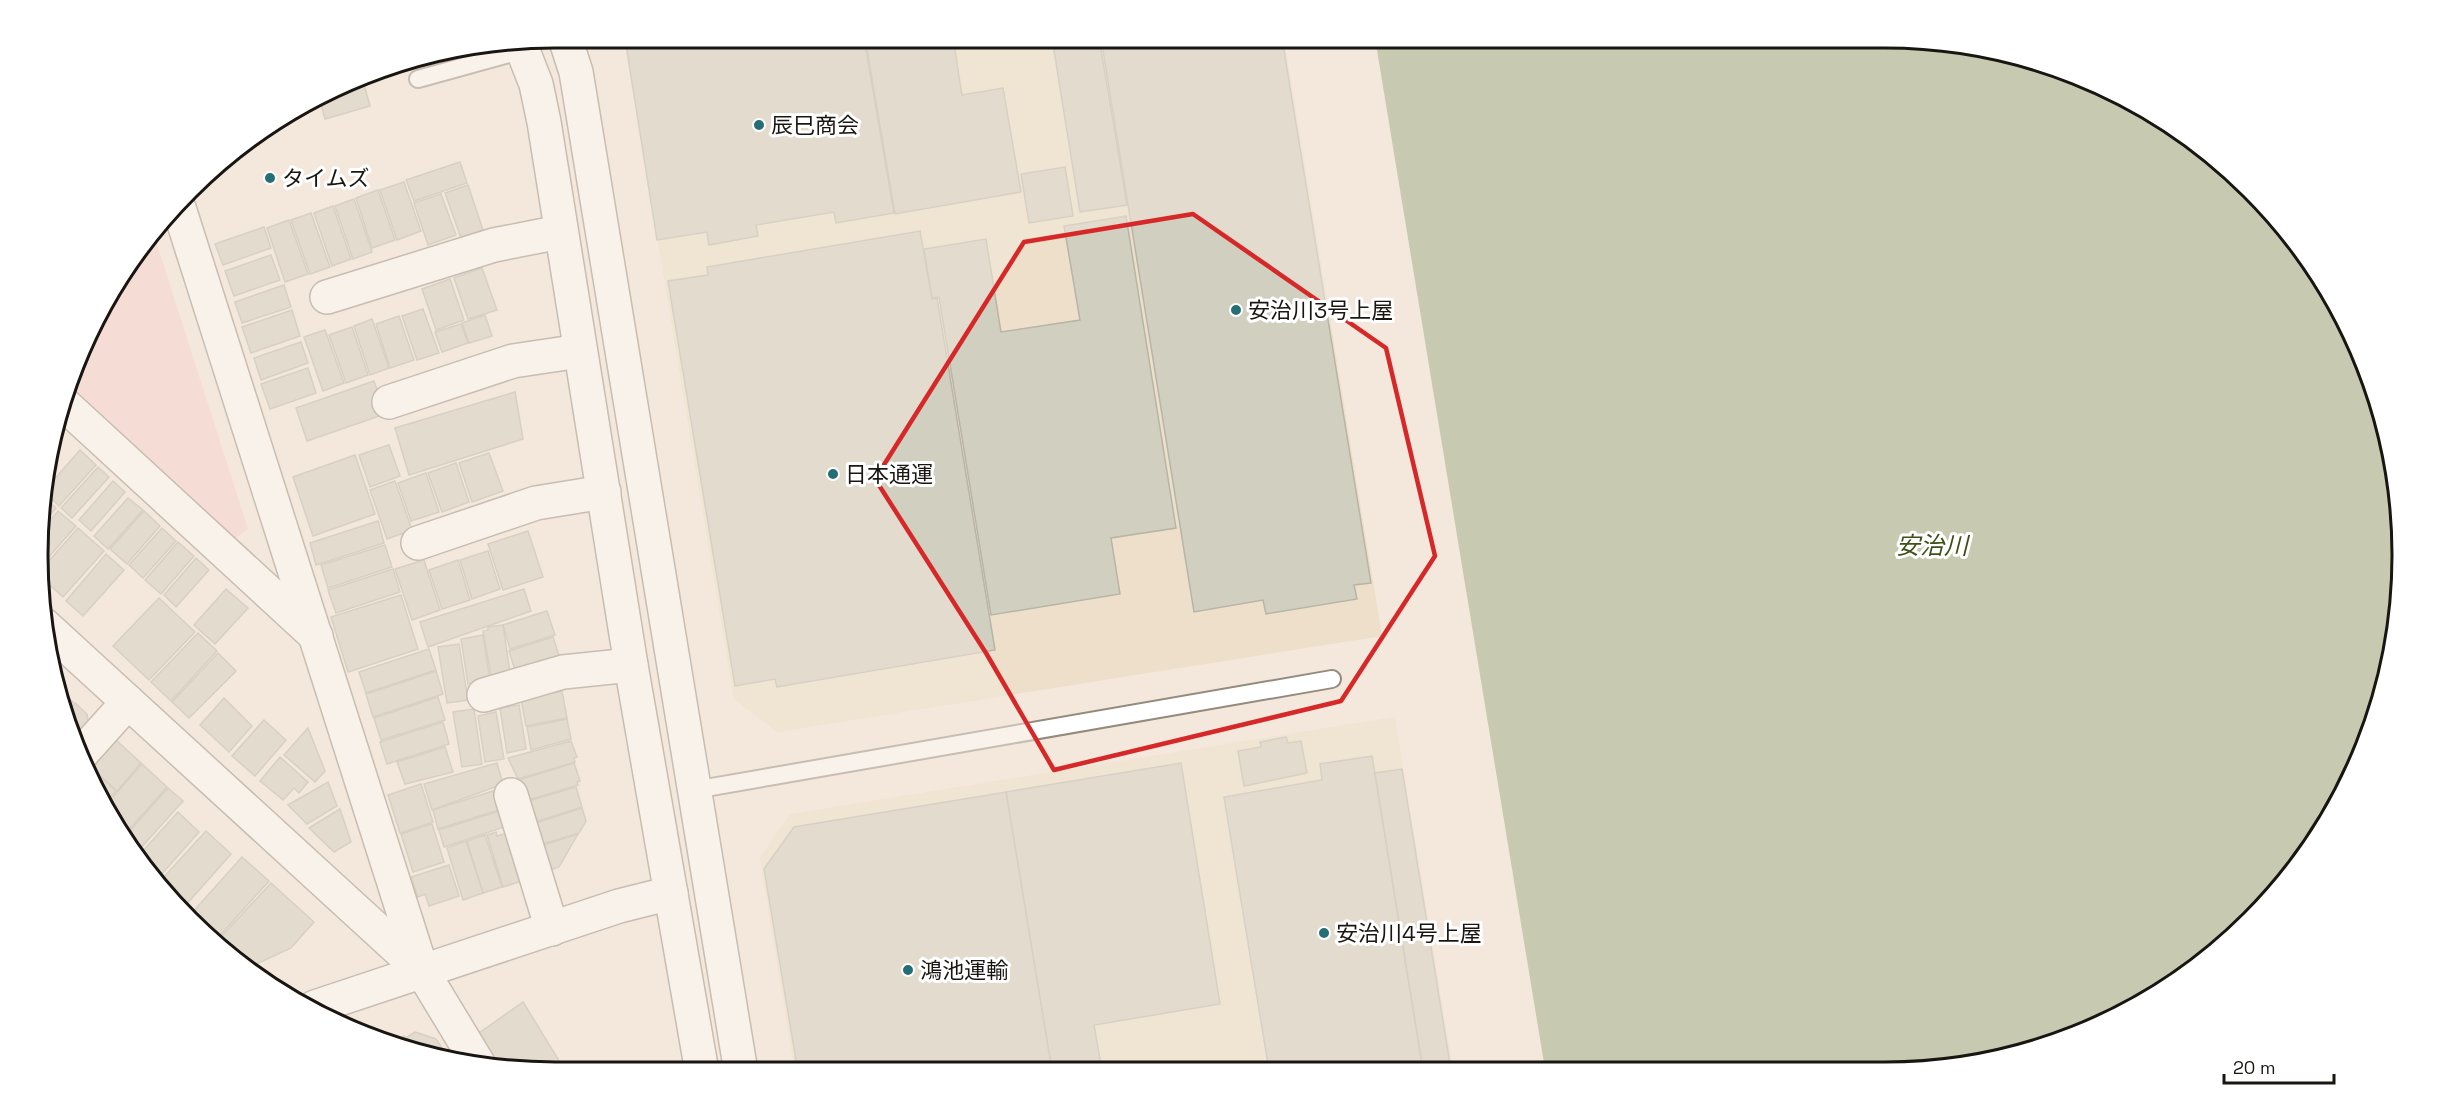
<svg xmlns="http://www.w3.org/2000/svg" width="2440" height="1110" font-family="'Space Grotesk','Noto Sans JP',sans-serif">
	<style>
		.built { fill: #eedfcb }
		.green { fill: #f9d1ce }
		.water { fill: #95a47f }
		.building { fill: #d1cfbf; stroke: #b7b5a6; stroke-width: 1.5 }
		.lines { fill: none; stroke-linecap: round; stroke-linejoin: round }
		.service-casing { stroke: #948a7e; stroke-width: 20 }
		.minor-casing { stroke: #948a7e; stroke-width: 36 }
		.tertiary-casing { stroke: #948a7e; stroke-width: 36 }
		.service { stroke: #fff; stroke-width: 16 }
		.minor { stroke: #fff; stroke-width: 33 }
		.tertiary { stroke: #fff; stroke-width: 33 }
		.marked { fill: none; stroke: #d62828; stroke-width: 4.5; stroke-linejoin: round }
		.poi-dot { fill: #246f75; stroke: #fff; stroke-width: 2 }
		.labels { text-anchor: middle; stroke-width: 6; stroke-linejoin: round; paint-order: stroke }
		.poi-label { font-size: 22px; fill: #191611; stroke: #fff; text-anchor: start }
		.water-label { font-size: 24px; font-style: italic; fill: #3e5017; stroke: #fff }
		.rim { fill: none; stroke: #191611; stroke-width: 3 }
	</style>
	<rect width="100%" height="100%" fill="#f3e8db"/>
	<g class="built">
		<path d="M624,38H1284L1382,636L777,732L734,699Z"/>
		<path d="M1395,717L1453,1070L795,1072L760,858L790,814Z"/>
	</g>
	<path class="green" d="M155,238L248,529L232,541L71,392L107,296Z"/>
	<path class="water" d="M1375,38H1885L1986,47L2083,77L2172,125L2251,189L2315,267L2363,357L2392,454L2402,555L2393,656L2363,753L2296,870L2200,965L2083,1033L1953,1068L1545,1069Z"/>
	<g class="building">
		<path d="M625,38H864L894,213L836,223L834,212L756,225L758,236L709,245L707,232L657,240Z"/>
		<path d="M865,38H953L962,95L1003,88L1021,192L895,214Z"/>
		<path d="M1052,38H1099L1127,205L1080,212Z"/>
		<path d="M1101,38H1282L1371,583L1354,585L1357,599L1266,614L1263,600L1194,612Z"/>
		<path d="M362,77L370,106L325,119L319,97Z"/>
		<path d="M460,162L467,183L414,201L406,180Z"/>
		<path d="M1065,167L1073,216L1029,223L1021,174Z"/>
		<path d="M404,182L421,231L397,240L380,190Z"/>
		<path d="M468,185L483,230L461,238L445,193Z"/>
		<path d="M378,190L395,240L372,248L356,198Z"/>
		<path d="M441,194L456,235L428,245L414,203Z"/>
		<path d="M354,199L372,252L353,259L335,206Z"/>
		<path d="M333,206L351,259L332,266L314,213Z"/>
		<path d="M311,213L330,267L310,274L291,220Z"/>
		<path d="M1126,216L1176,528L1111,538L1120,594L991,615L939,297L932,298L924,249L986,239L1001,332L1080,320L1064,226Z"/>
		<path d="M289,220L308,274L285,282L267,228Z"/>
		<path d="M264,227L271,248L223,265L215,244Z"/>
		<path d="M920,231L932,299L937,298L995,650L777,687L775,679L735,686L668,281L708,275L707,267Z"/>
		<path d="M271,255L280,280L234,296L225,271Z"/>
		<path d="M482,268L497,310L468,319L454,278Z"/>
		<path d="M450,279L464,320L436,330L422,289Z"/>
		<path d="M284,285L291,307L242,323L235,302Z"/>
		<path d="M423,309L439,353L417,360L402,316Z"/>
		<path d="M292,310L300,336L251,353L242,327Z"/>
		<path d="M485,315L492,336L469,343L462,323Z"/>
		<path d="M399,316L414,360L390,368L376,324Z"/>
		<path d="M372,319L389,368L370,375L354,326Z"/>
		<path d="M461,324L468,343L442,352L435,332Z"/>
		<path d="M352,327L368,375L346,383L329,335Z"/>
		<path d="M325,330L344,383L323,391L304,337Z"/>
		<path d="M301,342L308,363L261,380L254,358Z"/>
		<path d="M308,368L316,393L270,409L261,384Z"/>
		<path d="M374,381L385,414L307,441L296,408Z"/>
		<path d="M515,392L523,439L409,475L395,428Z"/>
		<path d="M389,445L400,476L370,487L359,455Z"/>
		<path d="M80,450L96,465L59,506L44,491Z"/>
		<path d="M489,453L503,491L472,502L459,463Z"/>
		<path d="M355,455L375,514L313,536L293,477Z"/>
		<path d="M456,463L469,502L442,512L428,473Z"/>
		<path d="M98,467L109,477L72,518L61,508Z"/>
		<path d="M426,473L439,512L411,521L398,483Z"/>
		<path d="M113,481L125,492L91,531L79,520Z"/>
		<path d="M395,481L412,530L387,539L370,490Z"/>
		<path d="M43,497L56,508L40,527Z"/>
		<path d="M128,498L143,510L108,549L94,536Z"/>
		<path d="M58,511L76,526L39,568L40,532Z"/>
		<path d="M144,511L160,526L127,564L110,549Z"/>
		<path d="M378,521L384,543L316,565L310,543Z"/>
		<path d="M78,528L104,551L63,597L40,576L39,572Z"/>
		<path d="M162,528L176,541L143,578L129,565Z"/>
		<path d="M528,531L543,577L503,590L488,544Z"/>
		<path d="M178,542L194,556L161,594L145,580Z"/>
		<path d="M385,545L392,567L328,588L321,565Z"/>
		<path d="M488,551L500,589L472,599L460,560Z"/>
		<path d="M106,554L124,570L83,616L66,601Z"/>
		<path d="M196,558L209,570L176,607L164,595Z"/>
		<path d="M424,560L440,610L412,620L395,569Z"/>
		<path d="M458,560L470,600L442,609L429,570Z"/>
		<path d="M393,569L400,592L336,613L328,590Z"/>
		<path d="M226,589L248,608L215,644L194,625Z"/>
		<path d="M524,589L531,611L428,647L420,622Z"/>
		<path d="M401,595L418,649L348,672L331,617Z"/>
		<path d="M159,598L195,632L149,680L113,646Z"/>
		<path d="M547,611L555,635L510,649L503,625Z"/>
		<path d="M503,625L510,673L491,676L483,631L488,630V627Z"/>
		<path d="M198,633L217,651L171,701L151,682Z"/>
		<path d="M483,635L490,681L468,684L461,639Z"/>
		<path d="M553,637L560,659L516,673L509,651Z"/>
		<path d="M459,644L468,700L447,703L438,647Z"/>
		<path d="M429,649L436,670L366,693L359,672Z"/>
		<path d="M218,653L236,671L189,718L172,702Z"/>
		<path d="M436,671L443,694L373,717L366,694Z"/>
		<path d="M60,691L73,702L67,709Z"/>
		<path d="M562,691L567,718L526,726L521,699Z"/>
		<path d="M438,697L445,720L381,740L374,718Z"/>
		<path d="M224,698L252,726L229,752L200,725Z"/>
		<path d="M75,703L87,714L89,728L79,739L68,711Z"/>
		<path d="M519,705L526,749L507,753L500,708Z"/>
		<path d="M474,709L482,764L462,767L453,712Z"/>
		<path d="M496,712L504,759L485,762L478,716Z"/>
		<path d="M567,719L571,739L531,750L527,727Z"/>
		<path d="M264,720L286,740L255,776L232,756Z"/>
		<path d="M443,722L449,744L387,764L380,742Z"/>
		<path d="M308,728L325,771L315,782L284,755Z"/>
		<path d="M1286,737L1288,743L1301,741L1307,773L1244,786L1238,751L1261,747L1260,742Z"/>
		<path d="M116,740L141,763L117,791L92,768Z"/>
		<path d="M571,741L577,757L574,758L575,762L518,779L508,758Z"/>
		<path d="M445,747L453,772L405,784L397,762Z"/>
		<path d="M1372,756L1423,1070H1269L1224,797L1322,780L1320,764Z"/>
		<path d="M280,757L308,782L299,793L294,788L283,800L260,781Z"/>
		<path d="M497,763L503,784L432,810L424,784Z"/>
		<path d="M574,763L580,781L577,782L578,785L525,801L519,780Z"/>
		<path d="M1181,763L1220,1004L1094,1025L1102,1071H1052L1006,792Z"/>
		<path d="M142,764L167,787L125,834L104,807Z"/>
		<path d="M92,769L116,791L103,805L90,770Z"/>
		<path d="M1402,769L1451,1070H1423L1375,773Z"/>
		<path d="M328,782L337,806L307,824L288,805Z"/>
		<path d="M421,784L433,822L400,833L388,795Z"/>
		<path d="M576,787L582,807L532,823L525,802Z"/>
		<path d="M168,788L183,801L138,851L125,836Z"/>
		<path d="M493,791L499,810L438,829L433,810Z"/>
		<path d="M1006,792L1052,1071L798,1072L764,869L794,827Z"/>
		<path d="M582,808L586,821L579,833L539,845L533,824Z"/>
		<path d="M340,809L351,842L334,852L309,828Z"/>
		<path d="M499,811L504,827L444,847L439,830Z"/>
		<path d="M178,812L199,832L159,877L140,854Z"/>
		<path d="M432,824L444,862L413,872L401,834Z"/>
		<path d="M206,831L231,854L184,907L161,880Z"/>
		<path d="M496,832L497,836L511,832L525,880L503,887L487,835Z"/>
		<path d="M578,834L559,867L547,871L540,846Z"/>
		<path d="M485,835L502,887L483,893L467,841Z"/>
		<path d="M466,841L483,893L463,900L447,848Z"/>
		<path d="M242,857L269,881L213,943L190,915Z"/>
		<path d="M449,865L459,896L429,906L425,894L418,897L411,877Z"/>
		<path d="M271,883L314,922L291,948L250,967L218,940Z"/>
		<path d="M523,1002L566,1072L499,1067L479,1033Z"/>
		<path d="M415,1032L436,1039L450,1061L416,1051L407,1037Z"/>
		<path d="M404,1036L413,1050L391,1044Z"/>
	</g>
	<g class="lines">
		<g class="service-casing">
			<g id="service">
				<path d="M418,79L523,50"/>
				<path d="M694,790L1332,679"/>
			</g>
		</g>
		<g class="minor-casing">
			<g id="minor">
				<path d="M179,208L422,971L479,1065"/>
				<path d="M327,297L494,245L560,232"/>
				<path d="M389,402L513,361L580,351"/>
				<path d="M66,406L316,636"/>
				<path d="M418,543L536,503L604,492"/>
				<path d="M44,625L421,970"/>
				<path d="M484,695L563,672L631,665"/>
				<path d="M83,752L128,702"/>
				<path d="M511,795L552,929"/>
			</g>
		</g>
		<g class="tertiary-casing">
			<g id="tertiary">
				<path d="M565,38L576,72L741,1072"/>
				<path d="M520,43L536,84L544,122L631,665L702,1072"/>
				<path d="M315,1007L619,906L671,893"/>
			</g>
		</g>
		<use href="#service" class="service"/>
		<use href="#minor" class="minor"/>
		<use href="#tertiary" class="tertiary"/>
	</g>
	<path d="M0 0H2440V1110H0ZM1193,214L1386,348L1435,556L1341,701L1054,770L986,653L875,479L1024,242Z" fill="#f3e8db" fill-opacity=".55" fill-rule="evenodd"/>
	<path class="marked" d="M1193,214L1386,348L1435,556L1341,701L1054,770L986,653L875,479L1024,242Z"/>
	<g class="poi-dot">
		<circle cx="759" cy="125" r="6"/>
		<circle cx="270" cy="178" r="6"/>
		<circle cx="1236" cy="310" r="6"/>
		<circle cx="833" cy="474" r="6"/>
		<circle cx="1324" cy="933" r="6"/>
		<circle cx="908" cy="970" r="6"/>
	</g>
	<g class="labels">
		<g class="poi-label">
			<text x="771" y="133">辰巳商会</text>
			<text x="282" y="186">タイムズ</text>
			<text x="1248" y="318">安治川3号上屋</text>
			<text x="845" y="482">日本通運</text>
			<text x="1336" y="941">安治川4号上屋</text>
			<text x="920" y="978">鴻池運輸</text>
		</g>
		<g class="water-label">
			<text x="1932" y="554">安治川</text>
		</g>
	</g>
	<path d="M0 0H2440V1110H0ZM555 48H1885A507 507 0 0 1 2392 555V555A507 507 0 0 1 1885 1062H555A507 507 0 0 1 48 555V555A507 507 0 0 1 555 48Z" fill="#fff" fill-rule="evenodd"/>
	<path class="rim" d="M555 48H1885A507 507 0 0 1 2392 555V555A507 507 0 0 1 1885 1062H555A507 507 0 0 1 48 555V555A507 507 0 0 1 555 48Z"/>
	<path d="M2224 1074v9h110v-9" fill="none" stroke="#191611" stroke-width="3"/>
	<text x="2233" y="1074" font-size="18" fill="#191611" stroke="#ffffff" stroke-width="4.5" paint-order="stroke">20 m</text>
</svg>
